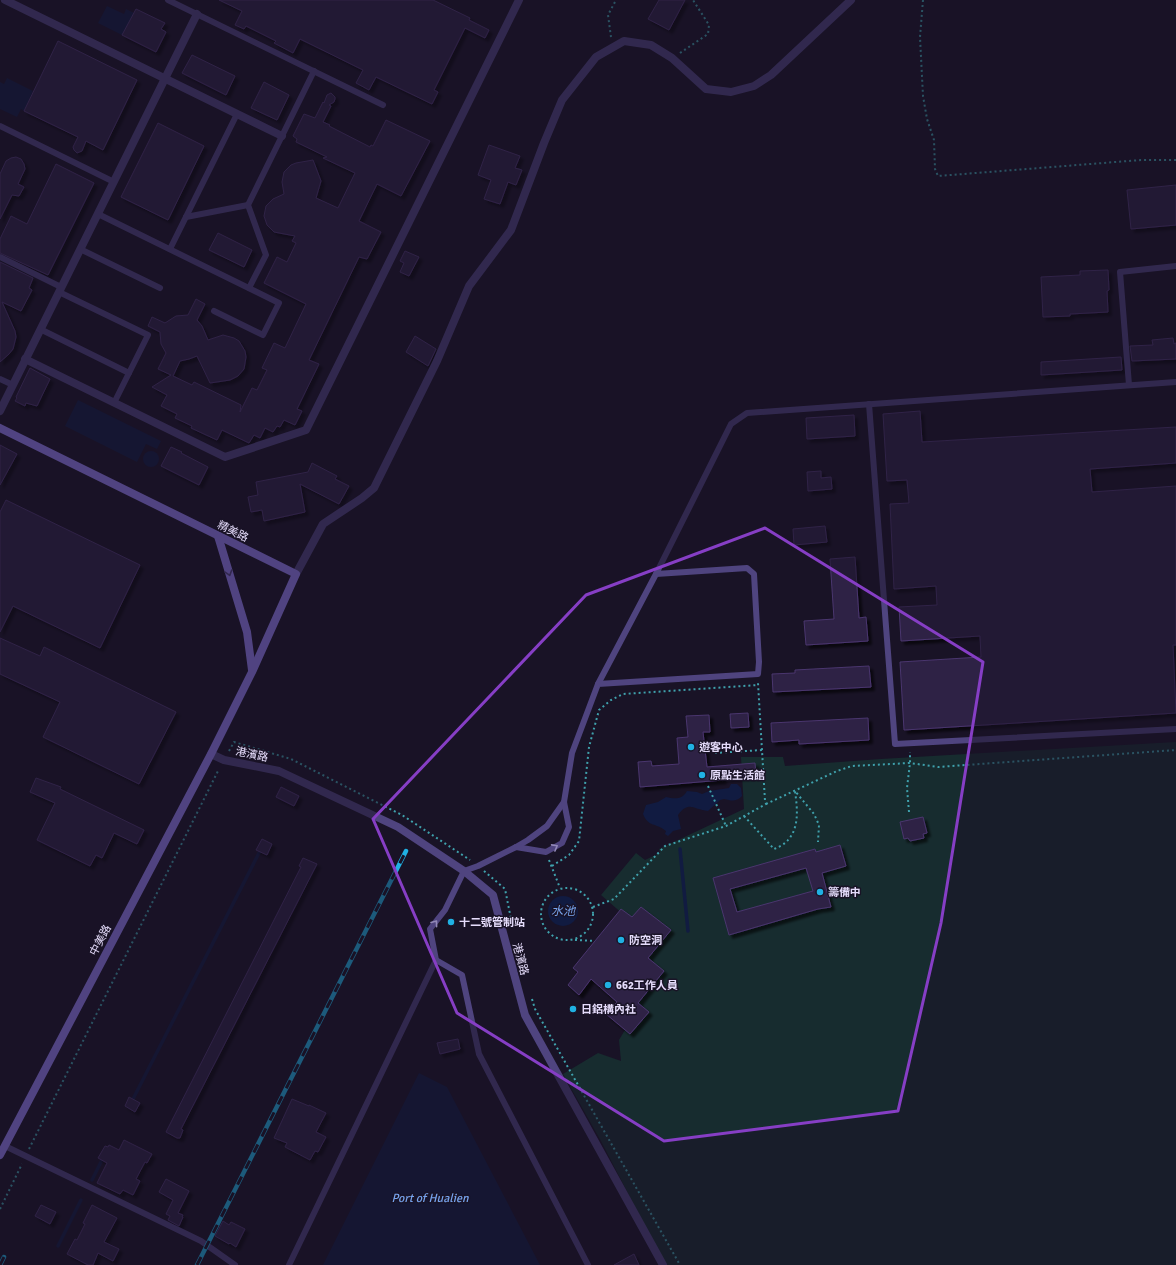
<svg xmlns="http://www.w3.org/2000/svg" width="1176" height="1265" font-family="Signika,'Noto Sans TC',sans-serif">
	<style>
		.green { fill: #172c2f }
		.water { fill: #111b41 }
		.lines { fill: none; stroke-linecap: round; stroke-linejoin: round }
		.stream { stroke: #111b41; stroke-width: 3.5 }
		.building { fill: #2e2145; stroke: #4a366e; fill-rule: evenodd; filter: url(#shadow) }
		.path { stroke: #3fa1ac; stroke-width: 2; stroke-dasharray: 2 3; stroke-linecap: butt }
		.service { stroke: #4f447f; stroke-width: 6 }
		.minor { stroke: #4f447f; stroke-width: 8 }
		.secondary { stroke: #937fef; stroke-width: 8 }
		.rail-casing { stroke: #20b1e3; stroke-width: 4.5 }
		.rail { stroke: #191326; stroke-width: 3; stroke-dasharray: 9; stroke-linecap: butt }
		.oneway { stroke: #504480 }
		.oneway2 { stroke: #9288b7 }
		.marked { fill: none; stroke: #863ec5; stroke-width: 3; stroke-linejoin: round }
		.poi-dot { fill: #20b1e3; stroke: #191326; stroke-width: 1.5 }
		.labels { text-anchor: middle; stroke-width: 3; stroke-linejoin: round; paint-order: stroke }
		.street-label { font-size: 11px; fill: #e5dcfb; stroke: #191326 }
		.poi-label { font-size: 11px; font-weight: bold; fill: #e5dcfb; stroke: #191326; text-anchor: start }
		.water-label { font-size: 12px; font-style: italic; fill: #77a4ee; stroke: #191326 }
	</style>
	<defs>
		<filter id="shadow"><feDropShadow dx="3.5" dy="3.5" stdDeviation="1" flood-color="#0009"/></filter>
	</defs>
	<rect width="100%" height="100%" fill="#191326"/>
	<path class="green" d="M1176,742V1265H665L601,1141L563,1074L598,1053L621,1061L619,1040L632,1018L638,978L647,935L601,895L636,853L645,860L660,853L659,849L744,809L741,757H783L785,766L881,759Z"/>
	<g class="water">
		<path d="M107,6L124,14L126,9L134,13L122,35L98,23Z"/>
		<path d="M7,78L33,91L24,111L21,109L17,117L0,109V82L4,84Z"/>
		<path d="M78,400L161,441L157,449L146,444L137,462L65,426Z"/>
		<circle cx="151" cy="459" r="8"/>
		<path d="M731,784H737L741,788L742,796C736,802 732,801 724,799L720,800L708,811C694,810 689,800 678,815L681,829L673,831L668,836L665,834L666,831C655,822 649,828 643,814L646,805L658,802L666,797C675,799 682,800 687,791L697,792L702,794L709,791L729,788Z"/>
		<circle cx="563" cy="911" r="15"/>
		<path d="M419,1073L447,1087L540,1265H323Z"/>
	</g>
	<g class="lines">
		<g class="stream">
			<path d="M680,849L688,931"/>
			<path d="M133,1099L260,851"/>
			<path d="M92,1180L102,1160"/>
			<path d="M58,1246L81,1200"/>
		</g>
	</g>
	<g class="building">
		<path d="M219,0H433L470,18L469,20L489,30L485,38L465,28L434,90L438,92L432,104L376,77L369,90L356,83L363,70L300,39L293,53L274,43L276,41L246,26L244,29L235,25L242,11Z"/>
		<path d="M659,0H685L669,30L648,19Z"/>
		<path d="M136,9L165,23L161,29L166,32L156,52L122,35Z"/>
		<path d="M58,41L137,80L103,150L86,141L82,151L77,153L74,150L73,147L78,137L24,111Z"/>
		<path d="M192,55L235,76L226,95L182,73Z"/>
		<path d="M264,82L289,95L277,120L251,108Z"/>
		<path d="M331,93L335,97V99L334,102L329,105L331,106L323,122L330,125L329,126L370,147L371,145L373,146L386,120L430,141L401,196L377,184L359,221L381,232L367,259L359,257L309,360L319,364L297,409L302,411L295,425L284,420L280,427L277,426L273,432L265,428L260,438L254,435L249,443L222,430L217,440L191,428L192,426L175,418L177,414L161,406L167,395L152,387L171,375L158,369L166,353L161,344L160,332L148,326L152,317L165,323L176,316L188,315L196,299L205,304L197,320L202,326L208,340L223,335L234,338L239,341L245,351L246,357L244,369L238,376L230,380L210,383L197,356L189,359L180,361L173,376L192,385L194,382L241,405L240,412L252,388L257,390L267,370L262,368L274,343L285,348L306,304L264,283L277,257L287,262L296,243L292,241L295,236L274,232L267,225L264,216L266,206L273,199L284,194L282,182L284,172L291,165L296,163L313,160L321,181L316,198L338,208L355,173L323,158L327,157L296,142L297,139L293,136L304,114L315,118L323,102L324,103L327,95Z"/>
		<path d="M158,123L204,146L168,220L121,197Z"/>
		<path d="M489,145L520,156L515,168L522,170L516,185L508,182L500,204L484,199L491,180L478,175Z"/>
		<path d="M16,157L21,159L24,164L25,169L18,184L24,187L19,196L12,195L0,219V174L6,161L11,158Z"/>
		<path d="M56,164L94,183L48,275L0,253V239L11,216L27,224Z"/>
		<path d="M1176,185V225L1131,229L1127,190Z"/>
		<path d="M218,233L252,250L244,267L209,250Z"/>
		<path d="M405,251L419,257L409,276L400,272L404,263L400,261Z"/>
		<path d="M0,262L33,278L29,288L32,290L21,311L2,302L15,331L16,337L13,349L9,354L0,362Z"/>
		<path d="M1108,270L1109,290L1107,291L1108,312L1070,314V316L1043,317L1041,277L1080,275V271Z"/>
		<path d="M415,336L436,349L428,366L406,352Z"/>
		<path d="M1173,338L1174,344L1176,343V359L1132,361L1130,346L1153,345L1152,340Z"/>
		<path d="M1121,357L1122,370L1041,375V362Z"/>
		<path d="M30,368L50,379L37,406L26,403L25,406L15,401L17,398L16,397Z"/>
		<path d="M920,411L922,442L1176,427V463L1090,469L1092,492L1176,486V645H1173L1176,713L904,730L900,662L981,657L980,636L901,641L899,607L937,605L936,586L894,589L890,504L909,503L907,480L887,481L883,414Z"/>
		<path d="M854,415L855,436L807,439L806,418Z"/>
		<path d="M0,445L17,454L0,485Z"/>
		<path d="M171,447L182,452L181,453L208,467L199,485L161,466Z"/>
		<path d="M312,463L337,476L335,479L349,486L339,504L300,484L305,512L264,521L262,510L251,512L248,497L258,495L256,482L308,472Z"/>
		<path d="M821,471V478L831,477L832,489L808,491L807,472Z"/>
		<path d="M6,500L140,565L100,648L13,606L0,632V512Z"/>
		<path d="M825,526L827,542L794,545L793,529Z"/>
		<path d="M855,557L859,618L866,617L868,641L806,645L804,621L834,619L830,559Z"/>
		<path d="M0,638L40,656L44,647L176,712L139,784L43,737L60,702L0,674Z"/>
		<path d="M869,666L871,687L773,692L772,674L795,673V670Z"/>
		<path d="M748,713L749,727L731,728L730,714Z"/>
		<path d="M709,715L710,732H703L707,767L755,763L756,776L723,778V780L640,787L638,762L651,761L652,766L679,764L677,738L688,737L686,716Z"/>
		<path d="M868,718L869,740L799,744V740L772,742L771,723Z"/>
		<path d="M36,778L61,787L60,789L144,830L137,844L114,833L102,858L96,855L90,866L37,840L55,803L30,792Z"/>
		<path d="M281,787L299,796L294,806L276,797Z"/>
		<path d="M923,817L927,833L923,834L924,838L910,841L908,838L904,839L900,822Z"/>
		<path d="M262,839L272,844L267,855L256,850Z"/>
		<path d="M840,845L846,866L822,873L831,907L818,909L729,935L713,878L815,849L816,852ZM806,868L813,891L737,912L730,889Z"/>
		<path d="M303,858L317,864L181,1129L183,1130L180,1138H177L166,1132L301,867L299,866Z"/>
		<path d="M641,907L671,930L648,958L664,971L638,1003L649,1012L630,1034L606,1014L617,1002L591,979L579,995L568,985L578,972L573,968L621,909L632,917Z"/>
		<path d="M458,1039L460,1049L440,1054L437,1043Z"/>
		<path d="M129,1097L140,1103L135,1112L125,1106Z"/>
		<path d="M292,1099L309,1106V1105L326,1113L316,1132L326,1137L318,1152L315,1151L310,1160L285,1147L287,1143L274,1138Z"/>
		<path d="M124,1140L152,1154L147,1163L145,1162L136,1179L140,1181L133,1195L123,1190L120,1194L97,1183L107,1163L98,1158L105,1146L108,1147L109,1145L119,1150Z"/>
		<path d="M166,1179L189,1191L178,1213L183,1215L182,1217H183L179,1226L168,1220L170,1216L166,1214L173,1200L159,1192Z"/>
		<path d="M41,1205L56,1212L50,1224L35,1216Z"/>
		<path d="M92,1205L117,1218L104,1242L119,1249L113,1261L98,1253L93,1265H88L67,1254L75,1239L77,1240L85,1224L83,1223Z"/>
		<path d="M223,1221L229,1225L231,1222L245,1229L236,1247L230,1243L229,1244L215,1236Z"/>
		<path d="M634,1254L639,1265H614Z"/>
	</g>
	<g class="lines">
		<g class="path">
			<path d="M923,0L920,37L923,96L927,119L934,140L935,169L938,176L1141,160H1176"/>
			<path d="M611,37L608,15L616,0"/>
			<path d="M680,53L708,34L709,25L693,0"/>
			<path d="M229,751L234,742L291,759L402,815L470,860"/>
			<path d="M715,753L762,750"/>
			<path d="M708,786L726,826"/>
			<path d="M766,804L837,771L852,766L910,763L938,767L1176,750"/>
			<path d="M909,812L907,788L910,763V752"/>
			<path d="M744,816L774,849C779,847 785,844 788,840C800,827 797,806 795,791L814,814L819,825L818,842"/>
			<path d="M549,860L560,888"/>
			<path d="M552,866L569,855L579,841L589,747L599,710L611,700L623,694L758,685"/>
			<path d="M484,871L505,889L513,929"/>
			<circle cx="567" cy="914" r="26"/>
			<path d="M593,907L614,899L665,846L726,826L766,804L765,801L758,683"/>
			<path d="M575,940L595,941"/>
			<path d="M532,999L535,1009L680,1265"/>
			<path d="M29,1149L219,769"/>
			<path d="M0,1209L22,1164"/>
		</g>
		<g class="service">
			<path d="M168,0L383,105"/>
			<path d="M0,126L114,182"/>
			<path d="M98,214L279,303L263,335L214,311"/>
			<path d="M186,217L248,205"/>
			<path d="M80,249L160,288"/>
			<path d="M170,249L237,114"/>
			<path d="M0,257L61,287"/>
			<path d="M249,288L266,255L248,205L314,71"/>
			<path d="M59,292L148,335L114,403"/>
			<path d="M40,329L129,373"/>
			<path d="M0,379L13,385"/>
			<path d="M1129,385L1120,272L1176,266"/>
			<path d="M869,404L895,744L1176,729"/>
			<path d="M598,684L656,574"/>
			<path d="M516,847L528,840L547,826L564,802"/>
			<path d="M436,960L430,929L445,910L464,871L478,866L516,847L546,852L562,843L569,827L564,802L572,753L598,684L758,674L759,662L754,574L747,568L656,574L731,424L747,413L1176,382"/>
			<path d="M5,1146L201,1241L235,1265"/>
			<path d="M289,1265L436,960L462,975L479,1054L588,1265"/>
		</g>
		<g class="minor">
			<path d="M5,0L282,136"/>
			<path d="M25,359L225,457L306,430L519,0"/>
			<path d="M0,411L197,14"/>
			<path d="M296,574L323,524L362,498L374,488L437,361L469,286L511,230L544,143L562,100L596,57L624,41L651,45L672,58L706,89L731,92L754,86L771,75L851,0"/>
			<path d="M211,754L224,760L279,771L398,827L464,871L493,895L525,1015L663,1265"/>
		</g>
		<g class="secondary">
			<path d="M0,428L296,574L252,672L211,754L0,1155"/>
			<path d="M218,536L247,632L252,670"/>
		</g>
		<g class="rail-casing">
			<g id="rail">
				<path d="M0,1265L4,1257"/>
				<path d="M197,1265L406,851"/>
			</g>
		</g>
		<use href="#rail" class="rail"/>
	</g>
	<defs><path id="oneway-chevron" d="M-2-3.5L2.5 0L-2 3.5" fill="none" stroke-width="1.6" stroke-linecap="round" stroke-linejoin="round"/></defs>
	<use class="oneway" href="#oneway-chevron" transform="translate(229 573) rotate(73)"/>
	<g class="oneway2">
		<use href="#oneway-chevron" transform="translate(555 847) rotate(-29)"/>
		<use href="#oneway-chevron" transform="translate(435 923) rotate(-53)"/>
	</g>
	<path d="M0 0H1176V1265H0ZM765,528L983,662L941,923L898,1111L664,1141L457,1013L373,819L586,595Z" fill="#191326" fill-opacity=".55" fill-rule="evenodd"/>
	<path class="marked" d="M765,528L983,662L941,923L898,1111L664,1141L457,1013L373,819L586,595Z"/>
	<g class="poi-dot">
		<circle cx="691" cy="747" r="4"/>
		<circle cx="702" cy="775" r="4"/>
		<circle cx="820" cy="892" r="4"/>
		<circle cx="451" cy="922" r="4"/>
		<circle cx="621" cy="940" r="4"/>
		<circle cx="608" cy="985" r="4"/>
		<circle cx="573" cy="1009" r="4"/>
	</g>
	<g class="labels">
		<g class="street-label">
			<text transform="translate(233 531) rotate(26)" y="4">精美路</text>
			<text transform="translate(252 754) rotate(12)" y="4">港濱路</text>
			<text transform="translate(100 940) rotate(-62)" y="4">中美路</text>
			<text transform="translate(521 959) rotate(75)" y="4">港濱路</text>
		</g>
		<g class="poi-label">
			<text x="699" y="751">遊客中心</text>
			<text x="710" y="779">原點生活館</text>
			<text x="828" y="896">籌備中</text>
			<text x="459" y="926">十二號管制站</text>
			<text x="629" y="944">防空洞</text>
			<text x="616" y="989">662工作人員</text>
			<text x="581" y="1013">日鋁構內社</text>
		</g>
		<g class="water-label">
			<text x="563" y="915">水池</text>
			<text x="430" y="1202">Port of Hualien</text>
		</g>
	</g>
</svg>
